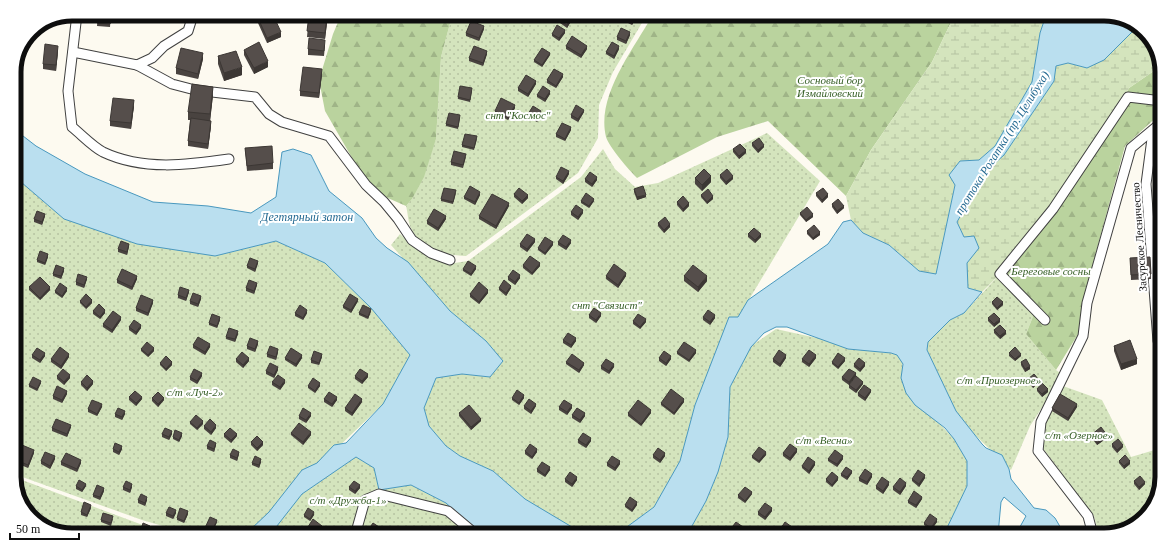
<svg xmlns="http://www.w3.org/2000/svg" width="1176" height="549" font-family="Georgia,serif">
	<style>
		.grass { fill: url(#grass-dots) }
		.forest { fill: url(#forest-firs) }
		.wetland { fill: url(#wetland-marsh) }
		.water { fill: #badfef; stroke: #4998be }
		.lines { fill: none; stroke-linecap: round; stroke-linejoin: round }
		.minor-casing { stroke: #414141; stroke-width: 11 }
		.minor { stroke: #fff; stroke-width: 9 }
		.wall { fill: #494340 }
		.shaded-wall { fill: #3c3734 }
		.building { fill: #554e4b; stroke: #3c3734 }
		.labels { text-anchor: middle; stroke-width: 4; stroke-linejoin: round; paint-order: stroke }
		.park-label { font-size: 11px; font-style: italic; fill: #355e25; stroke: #fff }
		.street-label { font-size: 11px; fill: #0e0e0e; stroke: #fff }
		.water-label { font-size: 12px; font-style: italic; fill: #256a92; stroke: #fff }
		.rim { fill: none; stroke: #0e0e0e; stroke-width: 5 }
	</style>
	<defs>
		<pattern id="grass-dots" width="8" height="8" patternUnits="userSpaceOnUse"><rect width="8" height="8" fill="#d4e4bd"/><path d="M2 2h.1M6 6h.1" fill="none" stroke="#b5c2a1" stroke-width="1.8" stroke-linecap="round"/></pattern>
		<pattern id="forest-firs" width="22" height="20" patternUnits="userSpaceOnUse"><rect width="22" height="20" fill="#bad39e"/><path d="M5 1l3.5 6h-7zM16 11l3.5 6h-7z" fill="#9fb487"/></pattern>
		<pattern id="wetland-marsh" width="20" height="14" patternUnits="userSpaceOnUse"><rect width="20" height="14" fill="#d4e4bd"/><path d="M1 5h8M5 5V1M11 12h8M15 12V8" fill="none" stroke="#b5c2a1"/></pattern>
	</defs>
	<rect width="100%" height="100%" fill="#fdfaf0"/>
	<g class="grass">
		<path d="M452,16H646L613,72L599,105L598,138L578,173L466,256C446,255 422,251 412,230C408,224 408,213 406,206L412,199L436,139L441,57Z"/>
		<path d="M767,133L820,181L738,318H729L695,405L680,461L654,507L620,532H579L525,499L493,471L460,456L446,446L429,426L424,408L436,378L462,374L490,377L486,341L450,311L391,245L400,234L415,248L448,264L468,261L581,177L603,149L615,169L635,187L658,183Z"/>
		<path d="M14,176L64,219L215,256L276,241L325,263L371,308L410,355L383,404L251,531H180L142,520L14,474Z"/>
		<path d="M1000,274L1036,309L1026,334L1056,370L1063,375L1030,426L1011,470L973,433L956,411L927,350L928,342L950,320L964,313Z"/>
		<path d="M776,329L885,353C904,352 904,363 901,378L937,421L954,439L967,461V486L945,532L940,534L688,533L706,501L718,472L728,437L730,387L751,346Z"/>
		<path d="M1063,386L1102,400L1131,457L1158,449V500L1136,525L1099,535L1094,516L1042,447V430Z"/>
		<path d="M356,457L374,468L379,490L411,485L446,503L478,532L269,531L302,494Z"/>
		<path d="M14,477L140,524L165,531H49L24,510Z"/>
	</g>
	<g class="forest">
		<path d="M341,15L452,16L441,57L436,139L424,177L412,199L406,206L381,195L359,170L325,111L319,80L333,34Z"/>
		<path d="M652,16L953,18L932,62L871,150L846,196L768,121L717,137L637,178C629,170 609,147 606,137C596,96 633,50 652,16Z"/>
		<path d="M1161,66V113L1125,146L1083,300L1080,331L1056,370L1026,334L1036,309L1000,274L1096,148L1129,88Z"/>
	</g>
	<g class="wetland">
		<path d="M953,18H1045L1040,33L1032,82L995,146L979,160L960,161L936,275L919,271L889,245L863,233L851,220L846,196L871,150L932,62Z"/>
		<path d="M1137,27L1152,39L1161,66L1129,88L1096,148L1000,274L982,292L968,288L964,237L957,222L985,172L1004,155L1054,81L1056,66L1068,63L1087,68Z"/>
	</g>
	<g class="water">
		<path d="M1045,18H1127L1137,27L1104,60L1087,68L1068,63L1056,66L1054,81L1004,155L985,172L957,222L964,237L974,236L979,248L967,263L968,288L982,292L964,313L950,320L928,342L927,350L956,411L982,444L986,448L1002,455L1009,469L1011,479L1034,508L1046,510L1055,518L1062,530V535H1014L1016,534L1026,516L1004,497L1001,502L998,535L940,534L945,532L967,486V461L954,439L945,428L915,405L906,393L901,378L903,364L897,355L891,353L848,349L787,327H776L764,333L751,347L730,387L728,437L718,472L706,501L688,533H614L620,532L654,507L680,461L695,405L729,317H738L748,300L828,244L843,222L851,220L863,233L889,245L919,271L936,274L955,185L949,175L960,161L979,160L995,146L1032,82L1040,33Z"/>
		<path d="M14,129L36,146L85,174L153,202L208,206L251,213L276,197L282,152L293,149L311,155L329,191L362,218L376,238L387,248L408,262L450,311L486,341L503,361L490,377L462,374L436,378L424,408L429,426L446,446L460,456L493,471L525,499L582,533L478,532L446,503L411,485L379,490L374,468L356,457L302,494L273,531H249L269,512L302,470L317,463L334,445L346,443L383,404L410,355L371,308L325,263L276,241L215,256L137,244L64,219L14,176Z"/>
	</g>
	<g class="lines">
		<g class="minor-casing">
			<g id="minor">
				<path d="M77,14L68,91L72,127C82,135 92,146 103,152C143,171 188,165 229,159"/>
				<path d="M73,52L137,65L152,58L164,46L188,31L193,15"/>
				<path d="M137,65L172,84L195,90L255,97L269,114L282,122L329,136L366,185L384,202L398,219L412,240L431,253L450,260"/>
				<path d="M1153,131L1146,184L1158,341"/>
				<path d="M1045,320L1000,274L1053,209L1128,97L1162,101"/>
				<path d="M356,532L365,500L379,494L448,511L473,532"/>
				<path d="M1093,535L1088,516L1038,451L1041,422L1083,336L1087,303L1131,148L1161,123"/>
			</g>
		</g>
		<use href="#minor" class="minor"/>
	</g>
	<g class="wall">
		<path d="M98,14H111L110,27L97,26Z"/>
		<path d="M309,15H328L325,39L307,37Z"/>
		<path d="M573,16V18L567,28L560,23V21Z"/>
		<path d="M637,16L632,25L624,21V18Z"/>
		<path d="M258,18L281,37L267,43L258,23Z"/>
		<path d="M484,29L479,41L466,36V33Z"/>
		<path d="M565,33L559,41L552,36V34Z"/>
		<path d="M630,35L626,44L617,40V37Z"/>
		<path d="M325,45L324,56L308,55V49Z"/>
		<path d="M566,46L587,49L581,58L566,49Z"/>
		<path d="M619,49L614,59L606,54V52Z"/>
		<path d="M244,50L268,67L254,74L244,55Z"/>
		<path d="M58,51L56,71L43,69V64Z"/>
		<path d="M487,54L483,66L469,61V58Z"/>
		<path d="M550,55L542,67L534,62V60Z"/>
		<path d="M218,56L242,75L224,81L218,64Z"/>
		<path d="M203,59L198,79L176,74V68Z"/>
		<path d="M322,74L319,98L300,96V91Z"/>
		<path d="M563,77L556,88L547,83V80Z"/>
		<path d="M536,84L528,97L518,91V88Z"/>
		<path d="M472,91L470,102L458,99V97Z"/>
		<path d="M550,94L545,102L537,97V95Z"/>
		<path d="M213,95L210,120L211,126L208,149L188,146V141L190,120H188V112Z"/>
		<path d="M134,106L131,129L110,126V121Z"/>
		<path d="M515,108L508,120L495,114V111Z"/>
		<path d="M584,112L578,122L571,118V115Z"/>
		<path d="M528,114H541L537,122L528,117Z"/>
		<path d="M460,118L458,129L446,126V124Z"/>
		<path d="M571,130L565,141L556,137V134Z"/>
		<path d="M477,139L474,150L462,147V145Z"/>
		<path d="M752,143L764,147L758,153L752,146Z"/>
		<path d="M245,148L273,163V169L247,171Z"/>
		<path d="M733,149L746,153L739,159L733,152Z"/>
		<path d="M466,157L463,168L451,165V162Z"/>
		<path d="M569,174L563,184L556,179V177Z"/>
		<path d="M720,175L733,179L726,185L720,178Z"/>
		<path d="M695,178L711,182L702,191L695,184Z"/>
		<path d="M585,179L597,180L592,187L585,182Z"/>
		<path d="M634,189L646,197L637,200L634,192Z"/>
		<path d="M456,193L453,204L441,201V199Z"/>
		<path d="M816,193L828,197L822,203L816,196Z"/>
		<path d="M514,194L528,198L522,204L514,197Z"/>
		<path d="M480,195L475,205L464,199V197Z"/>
		<path d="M701,195L713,199L707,204L701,197Z"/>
		<path d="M581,201H594L589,208L581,203Z"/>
		<path d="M677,202L689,206L683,212L677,205Z"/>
		<path d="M832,204L844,208L837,214L832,207Z"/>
		<path d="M509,206L496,229L479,219V216Z"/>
		<path d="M571,212L583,213L578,220L571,215Z"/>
		<path d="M800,213L813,217L806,222L800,215Z"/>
		<path d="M45,216L42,225L34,222V219Z"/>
		<path d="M446,219L438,231L427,224V221Z"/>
		<path d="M658,223L670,227L664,233L658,226Z"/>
		<path d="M807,231L820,235L813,240L807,234Z"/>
		<path d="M748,234L761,237L755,243L748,237Z"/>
		<path d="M535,242L527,252L520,247V244Z"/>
		<path d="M558,242L571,243L566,250L558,245Z"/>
		<path d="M553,245L545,255L538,250V248Z"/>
		<path d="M129,246L127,255L118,252V249Z"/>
		<path d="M48,257L45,265L37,262V260Z"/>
		<path d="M1150,257L1151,279L1131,280L1130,258Z"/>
		<path d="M258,263L255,272L247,268V266Z"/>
		<path d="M523,265L540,266L532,275L523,268Z"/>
		<path d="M463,269H476L471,276L463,271Z"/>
		<path d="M64,271L61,279L53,276V274Z"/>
		<path d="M606,276H626L618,288L606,279Z"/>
		<path d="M684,276L707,281L698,292L684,281Z"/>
		<path d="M508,277L520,278L515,285L508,280Z"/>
		<path d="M87,279L84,288L76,285V282Z"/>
		<path d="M137,279L132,290L117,283V280Z"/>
		<path d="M257,285L254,294L246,291V288Z"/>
		<path d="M29,287L50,290L40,300L29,290Z"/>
		<path d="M499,288H511L506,296L499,290Z"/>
		<path d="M55,291H67L62,298L55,293Z"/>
		<path d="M189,292L186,301L178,298V295Z"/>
		<path d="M488,293L479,304L470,297V294Z"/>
		<path d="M201,299L198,307L190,304V301Z"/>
		<path d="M80,301L92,303L86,309L80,303Z"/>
		<path d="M358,301L351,313L343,308V306Z"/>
		<path d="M992,302L1003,305L997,310L992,304Z"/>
		<path d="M153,303L148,316L136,311V308Z"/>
		<path d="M93,311L105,313L100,319L93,314Z"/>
		<path d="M371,311L368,319L359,315V313Z"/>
		<path d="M295,313H307L303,320L295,316Z"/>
		<path d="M589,315L601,316L596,323L589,318Z"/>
		<path d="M703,317L715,318L710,325L703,320Z"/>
		<path d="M988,318L1000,322L994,327L988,321Z"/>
		<path d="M121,320L112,333L103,327V324Z"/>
		<path d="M220,320L217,328L209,325V323Z"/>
		<path d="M633,321L646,322L640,329L633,324Z"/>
		<path d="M129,327L141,328L136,335L129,330Z"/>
		<path d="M994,330L1006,334L1000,339L994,333Z"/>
		<path d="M238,334L235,342L226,339V337Z"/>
		<path d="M563,340L576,341L571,348L563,343Z"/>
		<path d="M258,344L255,352L247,349V346Z"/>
		<path d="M193,345L210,347L205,355L193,348Z"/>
		<path d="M1114,346L1137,364L1121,370L1114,351Z"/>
		<path d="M141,349L154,351L148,357L141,351Z"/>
		<path d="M278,352L276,360L267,357V354Z"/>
		<path d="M677,352L696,353L689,362L677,354Z"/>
		<path d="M1009,353L1021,356L1015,361L1009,356Z"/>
		<path d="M32,355L45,356L40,363L32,358Z"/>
		<path d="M69,357L61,369L51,362V359Z"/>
		<path d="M322,357L319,365L311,363V360Z"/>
		<path d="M285,358H302L296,367L285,360Z"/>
		<path d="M659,358L671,359L666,366L659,361Z"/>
		<path d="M786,358L780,367L773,362V359Z"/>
		<path d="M816,358L809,367L802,362V359Z"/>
		<path d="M236,359L249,361L243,368L236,362Z"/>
		<path d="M845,361L838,369L832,364V362Z"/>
		<path d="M566,362L584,365L579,373L566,364Z"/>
		<path d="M1021,362L1030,369L1025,372L1021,365Z"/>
		<path d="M160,363L172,365L166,371L160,365Z"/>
		<path d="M854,364L865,366L860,372L854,367Z"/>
		<path d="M601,366L614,367L609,374L601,369Z"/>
		<path d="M278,370L274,378L266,374V371Z"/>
		<path d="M856,373L849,385L842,380V377Z"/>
		<path d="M57,376L70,378L64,385L57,379Z"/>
		<path d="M202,376L197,384L190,380V377Z"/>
		<path d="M355,376L368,377L362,384L355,379Z"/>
		<path d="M1028,379L1039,382L1033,388L1028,382Z"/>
		<path d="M81,382L93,384L87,391L81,385Z"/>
		<path d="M272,382L285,383L280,390L272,385Z"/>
		<path d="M41,383L37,391L29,387V385Z"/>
		<path d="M863,384L856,393L849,388V385Z"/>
		<path d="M308,386H320L315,393L308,388Z"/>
		<path d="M1037,389L1048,392L1042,397L1037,391Z"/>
		<path d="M871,392L865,401L858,396V393Z"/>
		<path d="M67,394L62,403L53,399V396Z"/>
		<path d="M129,397L142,399L136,406L129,400Z"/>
		<path d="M152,398L164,400L158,407L152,401Z"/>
		<path d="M512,398H524L519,405L512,400Z"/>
		<path d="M324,399L337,400L332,407L324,402Z"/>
		<path d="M362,402L352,416L345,411V408Z"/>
		<path d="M684,402L674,415L661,405V403Z"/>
		<path d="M524,406H536L531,414L524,409Z"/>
		<path d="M102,407L97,416L88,412V409Z"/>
		<path d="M559,407L572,408L567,415L559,410Z"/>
		<path d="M1077,407L1068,421L1052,411V408Z"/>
		<path d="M459,413L481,421L471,430L459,416Z"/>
		<path d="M628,413H651L641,426L628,416Z"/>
		<path d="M115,414H125L122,420L115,417Z"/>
		<path d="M572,415L585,416L580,423L572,418Z"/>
		<path d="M299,416H311L306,423L299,419Z"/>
		<path d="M190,422L203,424L197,430L190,424Z"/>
		<path d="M204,426L216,428L211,435L204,429Z"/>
		<path d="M71,427L67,437L52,431V428Z"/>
		<path d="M291,433L311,435L303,445L291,435Z"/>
		<path d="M162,434H172L169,440L162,437Z"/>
		<path d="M224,434L237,436L231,443L224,437Z"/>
		<path d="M1091,435L1107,438L1097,445L1091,437Z"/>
		<path d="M182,436L179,442L173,439V437Z"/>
		<path d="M578,440L591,441L586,448L578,443Z"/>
		<path d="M251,442L263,445L257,451L251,445Z"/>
		<path d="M1112,444L1123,447L1117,453L1112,447Z"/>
		<path d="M216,445L214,452L207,449V446Z"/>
		<path d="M113,449H122L119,455L113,452Z"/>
		<path d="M525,451L537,452L532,459L525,454Z"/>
		<path d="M797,452L790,461L783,456V453Z"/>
		<path d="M34,453L28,468L16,463V460Z"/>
		<path d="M239,454L237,461L230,458V455Z"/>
		<path d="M653,455L665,456L660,463L653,458Z"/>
		<path d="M766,455L759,463L752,458V456Z"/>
		<path d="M55,459L50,469L41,464V461Z"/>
		<path d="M828,459H843L837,467L828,461Z"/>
		<path d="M1119,461L1130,464L1124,469L1119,463Z"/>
		<path d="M61,462L81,463L77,472L61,465Z"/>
		<path d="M261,462L259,468L252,465V463Z"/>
		<path d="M607,463L620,464L615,471L607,466Z"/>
		<path d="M815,465L809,474L802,468V466Z"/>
		<path d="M537,469L550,470L545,477L537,472Z"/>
		<path d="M852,473L847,480L841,476V474Z"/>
		<path d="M872,477L867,485L859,481V478Z"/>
		<path d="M925,478L919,487L912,481V479Z"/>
		<path d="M565,479L577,480L572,487L565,482Z"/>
		<path d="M826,479L838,480L832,487L826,482Z"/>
		<path d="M1134,481L1145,484L1139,490L1134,484Z"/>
		<path d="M889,485L883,494L876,489V486Z"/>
		<path d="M76,486H86L82,492L76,489Z"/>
		<path d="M906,486L900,495L893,490V487Z"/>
		<path d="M123,487H132L130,493L123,490Z"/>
		<path d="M349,487L360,488L355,494L349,490Z"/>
		<path d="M104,491L100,500L93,497V495Z"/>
		<path d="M752,494L745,503L738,498V495Z"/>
		<path d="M922,499L916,508L908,503V501Z"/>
		<path d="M138,500H147L145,506L138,503Z"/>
		<path d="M625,505H637L632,512L625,507Z"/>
		<path d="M91,508L87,517L81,515V512Z"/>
		<path d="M772,511L765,520L758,515V512Z"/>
		<path d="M166,513H176L173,519L166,516Z"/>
		<path d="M188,514L184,523L177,520V518Z"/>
		<path d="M304,515H314L310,521L304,517Z"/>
		<path d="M113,519L111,526L101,522V520Z"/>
		<path d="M217,522L213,531H207L205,530V528Z"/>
		<path d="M937,522L931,530L924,525V523Z"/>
	</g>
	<g class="shaded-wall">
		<path d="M327,15H328L325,39V33Z"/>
		<path d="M572,16H573V18L567,28V25Z"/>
		<path d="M635,16H637L632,25V23Z"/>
		<path d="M484,26V29L479,41V38Z"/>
		<path d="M565,30V33L559,41V38Z"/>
		<path d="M281,32V37L267,43V38Z"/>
		<path d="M630,32V35L626,44V41Z"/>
		<path d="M58,46V51L56,71V65Z"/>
		<path d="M587,46V49L581,58V55Z"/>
		<path d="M619,46V49L614,59V56Z"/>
		<path d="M487,51V54L483,66V63Z"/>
		<path d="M203,53V59L198,79V74Z"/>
		<path d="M550,53V55L542,67V65Z"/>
		<path d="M268,61V67L254,74V68Z"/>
		<path d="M242,67V75L224,81V73Z"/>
		<path d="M322,69V74L319,98V93Z"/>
		<path d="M563,74V77L556,88V86Z"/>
		<path d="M536,81V84L528,97V94Z"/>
		<path d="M213,87V95L210,122V114Z"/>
		<path d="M550,91V94L545,102V99Z"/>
		<path d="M134,100V106L131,129V123Z"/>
		<path d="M515,105V108L508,120V118Z"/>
		<path d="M584,110V112L578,122V119Z"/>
		<path d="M541,111V114L537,122V119Z"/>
		<path d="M211,121V126L208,149V144Z"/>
		<path d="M571,127V130L565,141V139Z"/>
		<path d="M764,145V147L758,153V150Z"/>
		<path d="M746,150V153L739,159V156Z"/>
		<path d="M569,171V174L563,184V181Z"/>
		<path d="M711,176V182L702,191V185Z"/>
		<path d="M733,176V179L726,185V182Z"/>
		<path d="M597,177V180L592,187V184Z"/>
		<path d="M480,192V195L475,205V202Z"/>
		<path d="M828,194V197L822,203V200Z"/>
		<path d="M528,195V198L522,204V201Z"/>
		<path d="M646,195V197L637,200V197Z"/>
		<path d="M713,196V199L707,204V202Z"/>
		<path d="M594,199V201L589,208V206Z"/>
		<path d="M509,203V206L496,229V226Z"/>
		<path d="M689,203V206L683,212V209Z"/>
		<path d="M844,206V208L837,214V211Z"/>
		<path d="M583,210V213L578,220V217Z"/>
		<path d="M45,214V216L42,225V222Z"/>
		<path d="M813,214V217L806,222V220Z"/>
		<path d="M446,216V219L438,231V228Z"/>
		<path d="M670,224V227L664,233V230Z"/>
		<path d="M820,232V235L813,240V238Z"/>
		<path d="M761,234V237L755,243V240Z"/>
		<path d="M535,239V242L527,252V249Z"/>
		<path d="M571,240V243L566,250V247Z"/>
		<path d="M553,242V245L545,255V253Z"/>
		<path d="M129,244V246L127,255V252Z"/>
		<path d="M48,254V257L45,265V263Z"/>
		<path d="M258,261V263L255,272V269Z"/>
		<path d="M540,263V266L532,275V273Z"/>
		<path d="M476,266V269L471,276V274Z"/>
		<path d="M64,268V271L61,279V276Z"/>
		<path d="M626,273V276L618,288V285Z"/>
		<path d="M520,275V278L515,285V282Z"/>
		<path d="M137,276V279L132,290V287Z"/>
		<path d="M707,276V281L698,292V287Z"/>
		<path d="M87,277V279L84,288V285Z"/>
		<path d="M257,283V285L254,294V291Z"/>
		<path d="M511,286V288L506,296V293Z"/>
		<path d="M50,287V290L40,300V298Z"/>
		<path d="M67,288V291L62,298V296Z"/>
		<path d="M189,290V292L186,301V298Z"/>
		<path d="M488,290V293L479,304V302Z"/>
		<path d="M201,296V299L198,307V304Z"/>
		<path d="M358,299V301L351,313V310Z"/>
		<path d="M92,300V303L86,309V307Z"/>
		<path d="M153,300V303L148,316V313Z"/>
		<path d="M1003,302V305L997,310V308Z"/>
		<path d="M371,309V311L368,319V317Z"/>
		<path d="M105,310V313L100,319V317Z"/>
		<path d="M307,310V313L303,320V318Z"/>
		<path d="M601,313V316L596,323V320Z"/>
		<path d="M715,315V318L710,325V322Z"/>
		<path d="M121,317V320L112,333V330Z"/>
		<path d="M220,317V320L217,328V326Z"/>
		<path d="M646,319V322L640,329V327Z"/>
		<path d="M1000,319V322L994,327V324Z"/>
		<path d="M141,325V328L136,335V332Z"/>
		<path d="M238,331V334L235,342V339Z"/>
		<path d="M1006,331V334L1000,339V336Z"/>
		<path d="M576,338V341L571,348V345Z"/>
		<path d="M258,341V344L255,352V349Z"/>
		<path d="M210,344V347L205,355V352Z"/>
		<path d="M154,348V351L148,357V355Z"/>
		<path d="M278,349V352L276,360V357Z"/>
		<path d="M696,350V353L689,362V360Z"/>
		<path d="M45,353V356L40,363V360Z"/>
		<path d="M69,354V357L61,369V366Z"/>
		<path d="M322,354V357L319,365V363Z"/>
		<path d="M1021,354V356L1015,361V359Z"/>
		<path d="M302,355V358L296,367V364Z"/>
		<path d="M786,355V358L780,367V364Z"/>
		<path d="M816,355V358L809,367V364Z"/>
		<path d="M671,356V359L666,366V363Z"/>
		<path d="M249,358V361L243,368V365Z"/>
		<path d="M845,358V361L838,369V367Z"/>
		<path d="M1137,359V364L1121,370V364Z"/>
		<path d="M172,362V365L166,371V369Z"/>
		<path d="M584,363V365L579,373V370Z"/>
		<path d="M865,363V366L860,372V369Z"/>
		<path d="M614,364V367L609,374V371Z"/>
		<path d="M1030,366V369L1025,372V369Z"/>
		<path d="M278,367V370L274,378V375Z"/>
		<path d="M202,373V376L197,384V381Z"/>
		<path d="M856,373V376L849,385V382Z"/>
		<path d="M368,374V377L362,384V381Z"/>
		<path d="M19,375V378L15,386V383Z"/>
		<path d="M70,375V378L64,385V382Z"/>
		<path d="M285,380V383L280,390V387Z"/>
		<path d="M1039,380V382L1033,388V385Z"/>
		<path d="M41,381V383L37,391V389Z"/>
		<path d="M93,381V384L87,391V388Z"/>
		<path d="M863,382V384L856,393V390Z"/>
		<path d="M320,383V386L315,393V391Z"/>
		<path d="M1048,389V392L1042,397V394Z"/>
		<path d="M871,390V392L865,401V398Z"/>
		<path d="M67,391V394L62,403V400Z"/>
		<path d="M524,395V398L519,405V403Z"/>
		<path d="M142,397V399L136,406V403Z"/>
		<path d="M337,397V400L332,407V404Z"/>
		<path d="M164,398V400L158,407V404Z"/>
		<path d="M362,399V402L352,416V413Z"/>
		<path d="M684,399V402L674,415V413Z"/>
		<path d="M102,404V407L97,416V414Z"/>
		<path d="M536,404V406L531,414V411Z"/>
		<path d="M1077,404V407L1068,421V418Z"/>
		<path d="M572,405V408L567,415V412Z"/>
		<path d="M651,410V413L641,426V424Z"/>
		<path d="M125,411V414L122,420V417Z"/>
		<path d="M311,413V416L306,423V420Z"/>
		<path d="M585,413V416L580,423V420Z"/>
		<path d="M481,419V421L471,430V427Z"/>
		<path d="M203,421V424L197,430V428Z"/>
		<path d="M71,425V427L67,437V434Z"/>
		<path d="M216,425V428L211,435V432Z"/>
		<path d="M172,431V434L169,440V437Z"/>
		<path d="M311,432V435L303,445V442Z"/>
		<path d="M182,433V436L179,442V440Z"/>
		<path d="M237,434V436L231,443V440Z"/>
		<path d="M1107,435V438L1097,445V443Z"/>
		<path d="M591,438V441L586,448V445Z"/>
		<path d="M17,440V443L14,450V447Z"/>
		<path d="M263,442V445L257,451V448Z"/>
		<path d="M216,443V445L214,452V449Z"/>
		<path d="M1123,445V447L1117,453V450Z"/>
		<path d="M122,446V449L119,455V452Z"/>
		<path d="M537,449V452L532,459V457Z"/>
		<path d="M797,449V452L790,461V458Z"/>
		<path d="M34,450V453L28,468V465Z"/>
		<path d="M239,452V454L237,461V458Z"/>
		<path d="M766,452V455L759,463V461Z"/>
		<path d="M665,453V456L660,463V460Z"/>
		<path d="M55,456V459L50,469V466Z"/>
		<path d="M843,456V459L837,467V464Z"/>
		<path d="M261,459V462L259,468V465Z"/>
		<path d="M81,460V463L77,472V469Z"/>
		<path d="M620,461V464L615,471V468Z"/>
		<path d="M1130,461V464L1124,469V466Z"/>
		<path d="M815,462V465L809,474V471Z"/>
		<path d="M550,467V470L545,477V475Z"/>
		<path d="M852,471V473L847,480V477Z"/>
		<path d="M872,474V477L867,485V482Z"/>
		<path d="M925,475V478L919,487V484Z"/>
		<path d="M577,477V480L572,487V484Z"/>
		<path d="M838,477V480L832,487V485Z"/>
		<path d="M22,481V484L18,493V490Z"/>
		<path d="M889,482V485L883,494V491Z"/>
		<path d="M1145,482V484L1139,490V487Z"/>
		<path d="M906,483V486L900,495V492Z"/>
		<path d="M86,484V486L82,492V490Z"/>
		<path d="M132,484V487L130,493V490Z"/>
		<path d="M360,485V488L355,494V491Z"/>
		<path d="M104,488V491L100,500V497Z"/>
		<path d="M752,492V494L745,503V501Z"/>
		<path d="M147,497V500L145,506V503Z"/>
		<path d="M922,497V499L916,508V505Z"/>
		<path d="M637,502V505L632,512V510Z"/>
		<path d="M91,505V508L87,517V515Z"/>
		<path d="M772,508V511L765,520V517Z"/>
		<path d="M176,510V513L173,519V516Z"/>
		<path d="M188,511V514L184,523V521Z"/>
		<path d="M314,512V515L310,521V519Z"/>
		<path d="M937,519V522L931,530V528Z"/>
		<path d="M217,520V522L213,531H212Z"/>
		<path d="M322,526V528L320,532H318Z"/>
		<path d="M743,527V530L740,533H738Z"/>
		<path d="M792,527V530L789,534H787Z"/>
	</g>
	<g class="building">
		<path d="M98,14H111L110,24L97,23Z"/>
		<path d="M264,15H273L281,32L267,38L258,18Z"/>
		<path d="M309,15H327L325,33L307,31Z"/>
		<path d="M562,16H572L567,25L560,21Z"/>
		<path d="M625,16H635L632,23L624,18Z"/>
		<path d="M471,21L484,26L479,38L466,33Z"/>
		<path d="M557,25L565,30L559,38L552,34Z"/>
		<path d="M621,28L630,32L626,41L617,37Z"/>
		<path d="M572,36L587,46L581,55L566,46Z"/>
		<path d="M309,38L325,40L324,51L308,49Z"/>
		<path d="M259,42L268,61L254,68L244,50Z"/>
		<path d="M612,42L619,46L614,56L606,52Z"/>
		<path d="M45,44L58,46L56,65L43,64Z"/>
		<path d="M474,46L487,51L483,63L469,58Z"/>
		<path d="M181,48L203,53L198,74L176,68Z"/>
		<path d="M542,48L550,53L542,65L534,60Z"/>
		<path d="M236,51L242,67L224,73L218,56Z"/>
		<path d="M303,67L322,69L319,93L300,91Z"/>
		<path d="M554,69L563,74L556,86L547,80Z"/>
		<path d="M526,75L536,81L528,94L518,88Z"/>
		<path d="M192,84L213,87L210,114L188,112Z"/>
		<path d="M460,86L472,88L470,100L458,97Z"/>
		<path d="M543,86L550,91L545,99L537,95Z"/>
		<path d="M113,98L134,100L131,123L110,121Z"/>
		<path d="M501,98L515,105L508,118L495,111Z"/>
		<path d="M576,105L584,110L578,119L571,115Z"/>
		<path d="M533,106L541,111L537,119L528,114Z"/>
		<path d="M449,113L460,115L458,127L446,124Z"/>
		<path d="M191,118L211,121L208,144L188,141Z"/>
		<path d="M562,123L571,127L565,139L556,134Z"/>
		<path d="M465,134L477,136L474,148L462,145Z"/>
		<path d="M759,138L764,145L758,150L752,143Z"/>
		<path d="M740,144L746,150L739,156L733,149Z"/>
		<path d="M272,146L273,163L247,166L245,148Z"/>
		<path d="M454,151L466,154L463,165L451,162Z"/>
		<path d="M561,167L569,171L563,181L556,177Z"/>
		<path d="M704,169L711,176L702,185L695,178Z"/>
		<path d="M727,169L733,176L726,182L720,175Z"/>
		<path d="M590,172L597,177L592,184L585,179Z"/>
		<path d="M470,186L480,192L475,202L464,197Z"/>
		<path d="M643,186L646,195L637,197L634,189Z"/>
		<path d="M444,188L456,190L453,202L441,199Z"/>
		<path d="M519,188L528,195L522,201L514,194Z"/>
		<path d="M823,188L828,194L822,200L816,193Z"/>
		<path d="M708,189L713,196L707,202L701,195Z"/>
		<path d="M586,193L594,199L589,206L581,201Z"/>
		<path d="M492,194L509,203L496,226L479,216Z"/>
		<path d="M683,196L689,203L683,209L677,202Z"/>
		<path d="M838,199L844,206L837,211L832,204Z"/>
		<path d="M576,205L583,210L578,217L571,212Z"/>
		<path d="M807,207L813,214L806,220L800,213Z"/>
		<path d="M434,209L446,216L438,228L427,221Z"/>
		<path d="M37,211L45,214L42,222L34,219Z"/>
		<path d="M665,217L670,224L664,230L658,223Z"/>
		<path d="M814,225L820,232L813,238L807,231Z"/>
		<path d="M754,228L761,234L755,240L748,234Z"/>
		<path d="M527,234L535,239L527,249L520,244Z"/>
		<path d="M563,235L571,240L566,247L558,242Z"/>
		<path d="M545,237L553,242L545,253L538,248Z"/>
		<path d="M121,241L129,244L127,252L118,249Z"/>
		<path d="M40,251L48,254L45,263L37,260Z"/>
		<path d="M530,256L540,263L532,273L523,265Z"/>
		<path d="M1150,257L1151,274L1131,275L1130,258Z"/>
		<path d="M250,258L258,261L255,269L247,266Z"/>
		<path d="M468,261L476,266L471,274L463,269Z"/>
		<path d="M614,264L626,273L618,285L606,276Z"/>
		<path d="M56,265L64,268L61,276L53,274Z"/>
		<path d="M693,265L707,276L698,287L684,276Z"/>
		<path d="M122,269L137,276L132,287L117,280Z"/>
		<path d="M513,270L520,275L515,282L508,277Z"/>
		<path d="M78,274L87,277L84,285L76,282Z"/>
		<path d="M40,277L50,287L40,298L29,287Z"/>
		<path d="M249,280L257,283L254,291L246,288Z"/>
		<path d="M504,280L511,286L506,293L499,288Z"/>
		<path d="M479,282L488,290L479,302L470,294Z"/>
		<path d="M60,283L67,288L62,296L55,291Z"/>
		<path d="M180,287L189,290L186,298L178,295Z"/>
		<path d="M193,293L201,296L198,304L190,301Z"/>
		<path d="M86,294L92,300L86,307L80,301Z"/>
		<path d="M350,294L358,299L351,310L343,306Z"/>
		<path d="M141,295L153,300L148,313L136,308Z"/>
		<path d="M997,297L1003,302L997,308L992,302Z"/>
		<path d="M99,304L105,310L100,317L93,311Z"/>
		<path d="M300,305L307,310L303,318L295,313Z"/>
		<path d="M363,305L371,309L368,317L359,313Z"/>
		<path d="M594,308L601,313L596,320L589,315Z"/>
		<path d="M708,310L715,315L710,322L703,317Z"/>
		<path d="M113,311L121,317L112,330L103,324Z"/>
		<path d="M994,313L1000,319L994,324L988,318Z"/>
		<path d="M212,314L220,317L217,326L209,323Z"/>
		<path d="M638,314L646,319L640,327L633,321Z"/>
		<path d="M134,320L141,325L136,332L129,327Z"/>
		<path d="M1000,325L1006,331L1000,336L994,330Z"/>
		<path d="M229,328L238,331L235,339L226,337Z"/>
		<path d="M568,333L576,338L571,345L563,340Z"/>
		<path d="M198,337L210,344L205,352L193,345Z"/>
		<path d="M250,338L258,341L255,349L247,346Z"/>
		<path d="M1130,340L1137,359L1121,364L1114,346Z"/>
		<path d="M147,342L154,348L148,355L141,349Z"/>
		<path d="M684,342L696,350L689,360L677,352Z"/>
		<path d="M270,346L278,349L276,357L267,354Z"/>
		<path d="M60,347L69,354L61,366L51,359Z"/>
		<path d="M1015,347L1021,354L1015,359L1009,353Z"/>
		<path d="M37,348L45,353L40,360L32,355Z"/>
		<path d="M291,348L302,355L296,364L285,358Z"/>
		<path d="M779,350L786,355L780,364L773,359Z"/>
		<path d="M809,350L816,355L809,364L802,359Z"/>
		<path d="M314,351L322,354L319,363L311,360Z"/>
		<path d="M664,351L671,356L666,363L659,358Z"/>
		<path d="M242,352L249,358L243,365L236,359Z"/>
		<path d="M838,353L845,358L838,367L832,362Z"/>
		<path d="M572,354L584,363L579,370L566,362Z"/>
		<path d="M166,356L172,362L166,369L160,363Z"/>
		<path d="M859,358L865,363L860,369L854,364Z"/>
		<path d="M606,359L614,364L609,371L601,366Z"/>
		<path d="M1026,359L1030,366L1025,369L1021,362Z"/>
		<path d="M270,363L278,367L274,375L266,371Z"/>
		<path d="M63,369L70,375L64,382L57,376Z"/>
		<path d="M194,369L202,373L197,381L190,377Z"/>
		<path d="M360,369L368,374L362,381L355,376Z"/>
		<path d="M849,369L856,373L849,382L842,377Z"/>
		<path d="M14,373L19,375L15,383H14Z"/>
		<path d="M1034,374L1039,380L1033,385L1028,379Z"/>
		<path d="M87,375L93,381L87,388L81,382Z"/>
		<path d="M278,375L285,380L280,387L272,382Z"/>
		<path d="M856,376L863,382L856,390L849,385Z"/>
		<path d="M33,377L41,381L37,389L29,385Z"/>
		<path d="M313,378L320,383L315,391L308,386Z"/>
		<path d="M1042,383L1048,389L1042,394L1037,389Z"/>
		<path d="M864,385L871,390L865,398L858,393Z"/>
		<path d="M57,386L67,391L62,400L53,396Z"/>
		<path d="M671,389L684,399L674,413L661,403Z"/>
		<path d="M517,390L524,395L519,403L512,398Z"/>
		<path d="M135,391L142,397L136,403L129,397Z"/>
		<path d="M158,392L164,398L158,404L152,398Z"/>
		<path d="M329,392L337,397L332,404L324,399Z"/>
		<path d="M355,394L362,399L352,413L345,408Z"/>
		<path d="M1060,394L1077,404L1068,418L1052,408Z"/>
		<path d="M529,399L536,404L531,411L524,406Z"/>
		<path d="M92,400L102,404L97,414L88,409Z"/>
		<path d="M564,400L572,405L567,412L559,407Z"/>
		<path d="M638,400L651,410L641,424L628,413Z"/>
		<path d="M469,405L481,419L471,427L459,413Z"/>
		<path d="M118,408L125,411L122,417L115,414Z"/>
		<path d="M303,408L311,413L306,420L299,416Z"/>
		<path d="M577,408L585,413L580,420L572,415Z"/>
		<path d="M196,415L203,421L197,428L190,422Z"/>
		<path d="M56,419L71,425L67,434L52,428Z"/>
		<path d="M210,419L216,425L211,432L204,426Z"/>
		<path d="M299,423L311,432L303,442L291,433Z"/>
		<path d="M1101,427L1107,435L1097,443L1091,435Z"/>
		<path d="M165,428L172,431L169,437L162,434Z"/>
		<path d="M230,428L237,434L231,440L224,434Z"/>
		<path d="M175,430L182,433L179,440L173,437Z"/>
		<path d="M583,433L591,438L586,445L578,440Z"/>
		<path d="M257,436L263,442L257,448L251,442Z"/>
		<path d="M14,439L17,440L14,447Z"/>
		<path d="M1118,439L1123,445L1117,450L1112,444Z"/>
		<path d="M210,440L216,443L214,449L207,446Z"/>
		<path d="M115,443L122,446L119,452L113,449Z"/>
		<path d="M530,444L537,449L532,457L525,451Z"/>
		<path d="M790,444L797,449L790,458L783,453Z"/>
		<path d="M22,445L34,450L28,465L16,460Z"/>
		<path d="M759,447L766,452L759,461L752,456Z"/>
		<path d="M658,448L665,453L660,460L653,455Z"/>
		<path d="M233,449L239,452L237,458L230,455Z"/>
		<path d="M835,450L843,456L837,464L828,459Z"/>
		<path d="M45,452L55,456L50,466L41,461Z"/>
		<path d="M66,453L81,460L77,469L61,462Z"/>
		<path d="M1125,455L1130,461L1124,466L1119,461Z"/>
		<path d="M255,456L261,459L259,465L252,463Z"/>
		<path d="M612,456L620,461L615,468L607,463Z"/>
		<path d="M808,457L815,462L809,471L802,466Z"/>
		<path d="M542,462L550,467L545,475L537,469Z"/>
		<path d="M846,467L852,471L847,477L841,474Z"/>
		<path d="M865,469L872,474L867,482L859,478Z"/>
		<path d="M918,470L925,475L919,484L912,479Z"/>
		<path d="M570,472L577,477L572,484L565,479Z"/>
		<path d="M832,472L838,477L832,485L826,479Z"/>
		<path d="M1140,476L1145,482L1139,487L1134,481Z"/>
		<path d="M882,477L889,482L883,491L876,486Z"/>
		<path d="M15,478L22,481L18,490H17L14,481Z"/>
		<path d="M900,478L906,483L900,492L893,487Z"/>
		<path d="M79,480L86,484L82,490L76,486Z"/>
		<path d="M126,481L132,484L130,490L123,487Z"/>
		<path d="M354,481L360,485L355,491L349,487Z"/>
		<path d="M97,485L104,488L100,497L93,495Z"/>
		<path d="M745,487L752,492L745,501L738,495Z"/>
		<path d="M914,491L922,497L916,505L908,501Z"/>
		<path d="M141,494L147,497L145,503L138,500Z"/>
		<path d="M630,497L637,502L632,510L625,505Z"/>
		<path d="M84,502L91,505L87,515L81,512Z"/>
		<path d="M765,503L772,508L765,517L758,512Z"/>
		<path d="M169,507L176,510L173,516L166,513Z"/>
		<path d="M180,508L188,511L184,521L177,518Z"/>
		<path d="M308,508L314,512L310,519L304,515Z"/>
		<path d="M103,513L113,516L111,523L101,520Z"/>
		<path d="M930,514L937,519L931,528L924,523Z"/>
		<path d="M210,517L217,520L212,531L205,528Z"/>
		<path d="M313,519L322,526L318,532H309L306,530Z"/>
		<path d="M736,522L743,527L738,533H733L729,531Z"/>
		<path d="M785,522L792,527L787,534H782L779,531Z"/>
		<path d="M143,523L150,526L148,531H144L141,530Z"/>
		<path d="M373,523L379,527L376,532H372L368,530Z"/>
		<path d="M392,529L397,532H391Z"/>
		<path d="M799,530L805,534H796Z"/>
	</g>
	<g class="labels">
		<g class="park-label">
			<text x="830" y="84">Сосновый бор<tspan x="830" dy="13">Измайловский</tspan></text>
			<text x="518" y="119">снт "Космос"</text>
			<text x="1051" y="275">Береговые сосны</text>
			<text x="607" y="309">снт "Связист"</text>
			<text x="999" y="384">с/т «Приозерное»</text>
			<text x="195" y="396">с/т «Луч-2»</text>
			<text x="1079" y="439">с/т «Озерное»</text>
			<text x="824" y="444">с/т «Весна»</text>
			<text x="348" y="504">с/т «Дружба-1»</text>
		</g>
		<g class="street-label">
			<text transform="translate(1139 237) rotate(-94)" y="4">Засурское Лесничество</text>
		</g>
		<g class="water-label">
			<text transform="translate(1002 143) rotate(-58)" y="4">протока Рогатка (пр. Целибуха)</text>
			<text x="307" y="221">Дегтярный затон</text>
		</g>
	</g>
	<path d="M0 0H1176V549H0ZM72 21H1104A51 51 0 0 1 1155 72V477A51 51 0 0 1 1104 528H72A51 51 0 0 1 21 477V72A51 51 0 0 1 72 21Z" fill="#fff" fill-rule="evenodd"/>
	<path class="rim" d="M72 21H1104A51 51 0 0 1 1155 72V477A51 51 0 0 1 1104 528H72A51 51 0 0 1 21 477V72A51 51 0 0 1 72 21Z"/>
	<path d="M10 533v6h69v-6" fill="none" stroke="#0e0e0e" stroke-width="2"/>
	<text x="16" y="533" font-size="12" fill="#0e0e0e" stroke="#ffffff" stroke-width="3" paint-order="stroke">50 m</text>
</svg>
